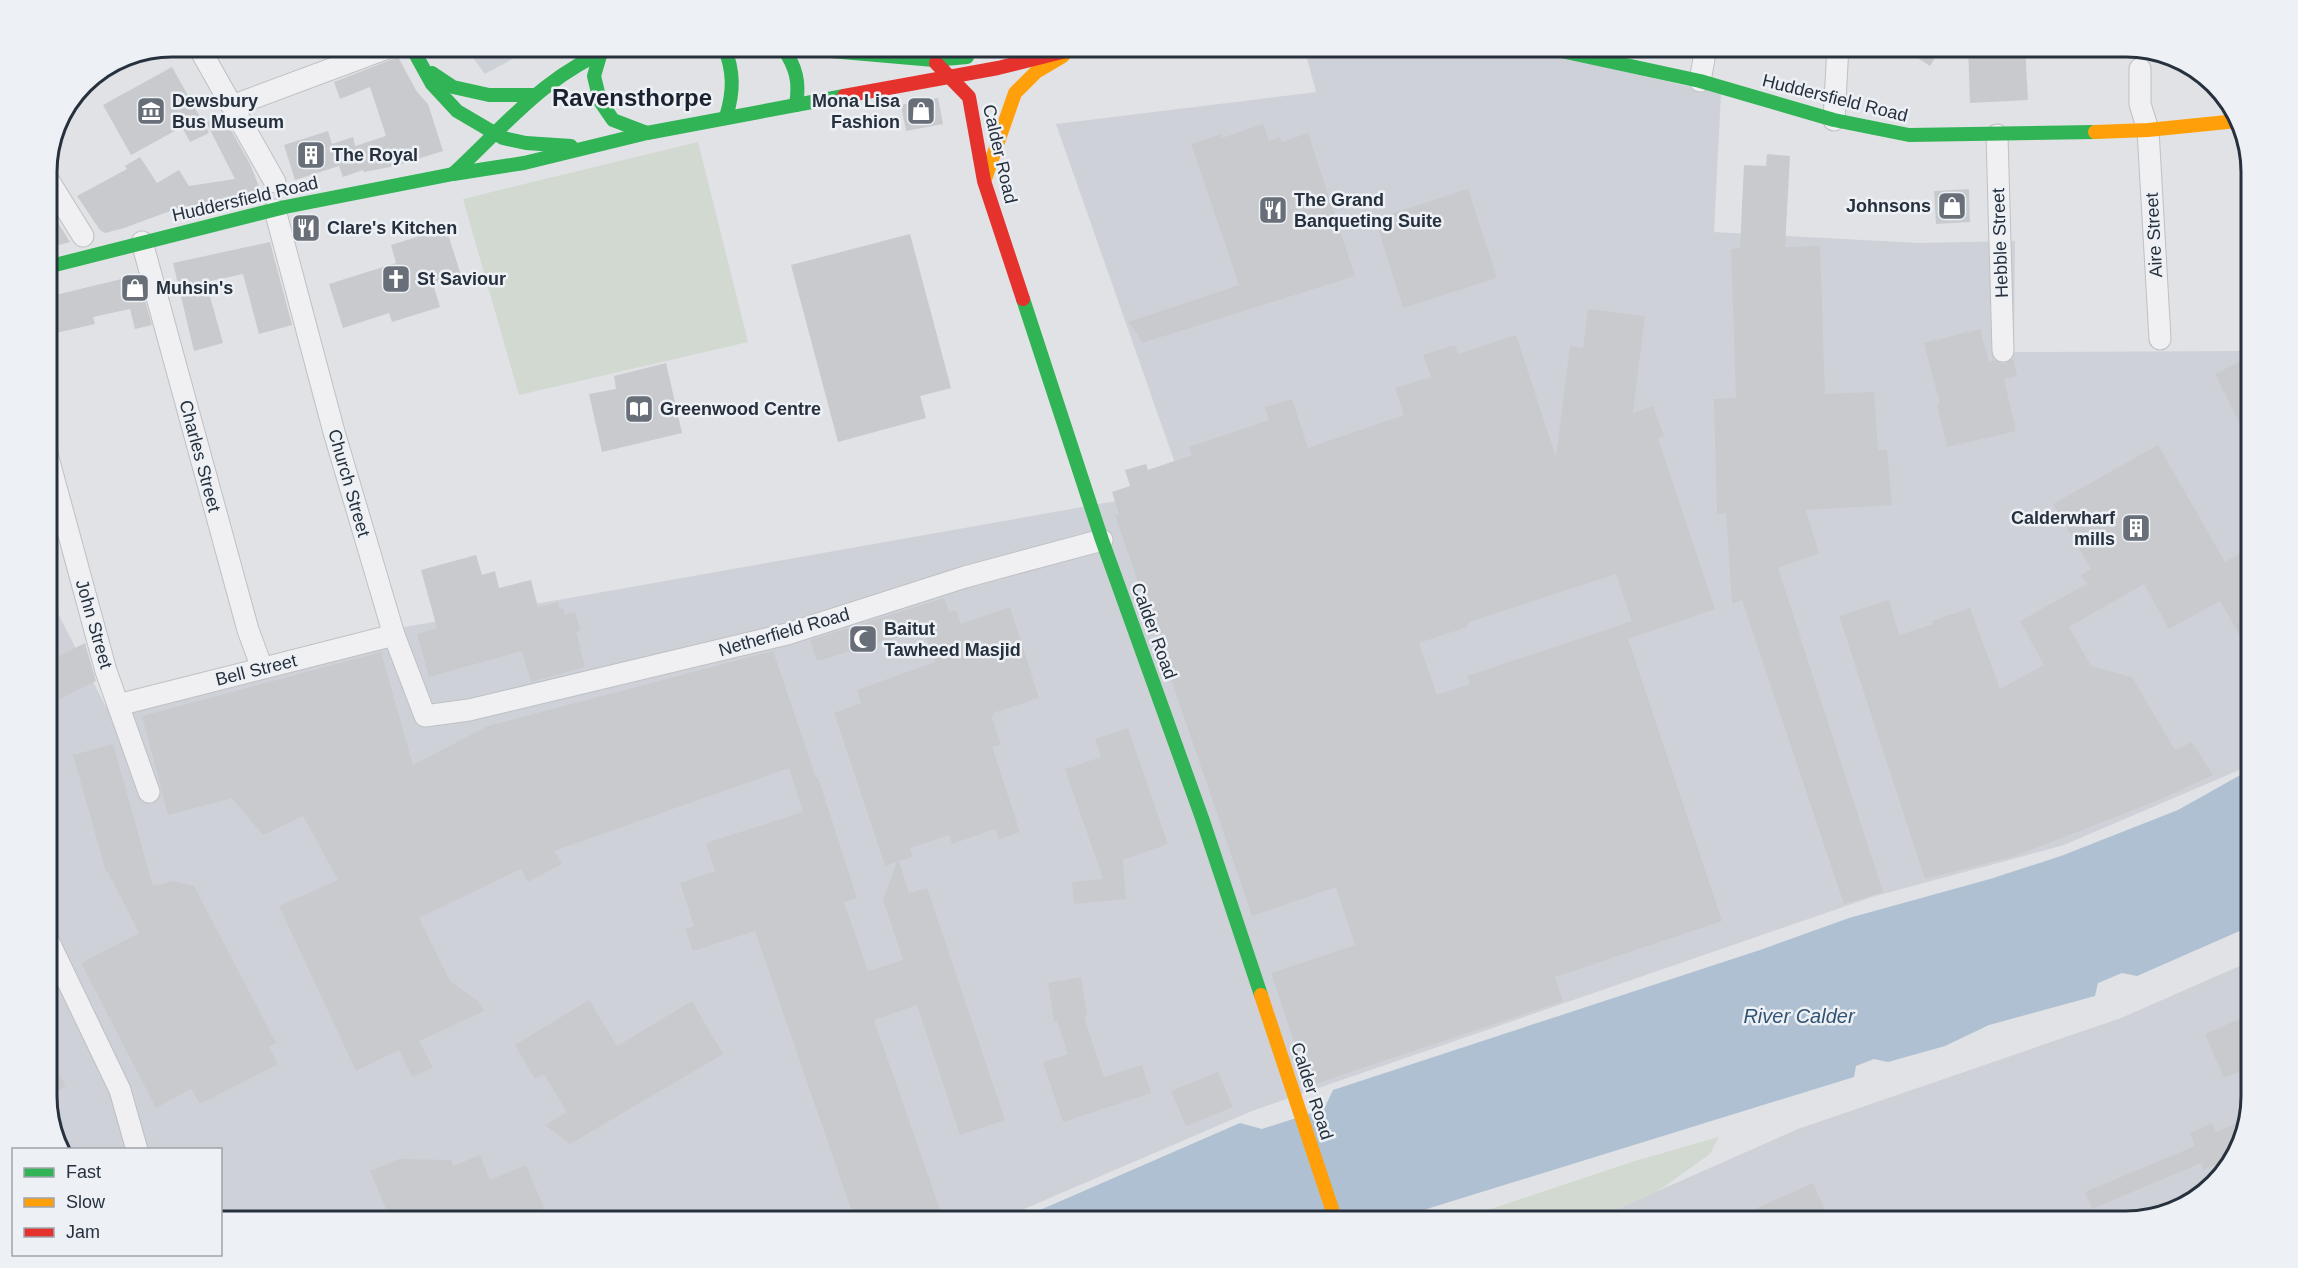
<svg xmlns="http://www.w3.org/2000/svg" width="2298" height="1268" font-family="Helvetica,sans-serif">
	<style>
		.built { fill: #ced2d8 }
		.green { fill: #d1d9d0 }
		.water { fill: #aec0d1 }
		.building { fill: #c8cacd; fill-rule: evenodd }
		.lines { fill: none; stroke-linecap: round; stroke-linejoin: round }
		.street-casing { stroke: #bec0c3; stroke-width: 23 }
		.street { stroke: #f0f0f2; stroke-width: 21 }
		.fast { stroke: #30b455; stroke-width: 14 }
		.slow { stroke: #ff9f0a; stroke-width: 14 }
		.jam { stroke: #e5322d; stroke-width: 14 }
		.labels { text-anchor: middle; stroke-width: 5; stroke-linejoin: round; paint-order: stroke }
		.street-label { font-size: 18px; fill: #27313e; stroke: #edf1f5 }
		.poi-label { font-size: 18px; font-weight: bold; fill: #27313e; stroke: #edf1f5; text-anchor: start }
		.water-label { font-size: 20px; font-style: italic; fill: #325272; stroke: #edf1f5 }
		.district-label { font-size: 24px; font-weight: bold; fill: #1a222f; stroke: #edf1f5 }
		.rim { fill: none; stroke: #27313e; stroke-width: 3 }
	</style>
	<rect width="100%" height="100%" fill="#e0e2e5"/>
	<g class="built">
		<path d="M1476,46L1540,52L1721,94L1714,232L1919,243L2015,241L2014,352L2245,351L2243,139L2251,165V765L2064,845L1872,897L1252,1111L996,1221H221L220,1150L61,1149L47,1103V592L106,707L337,639L1184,489L1056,124L1316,92L1304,47Z"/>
		<path d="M465,47H535L485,74Z"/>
		<path d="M2251,961V1096L2235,1158L2189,1204L2126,1221H1590L1798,1129L2121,1018Z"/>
	</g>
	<g class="green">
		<path d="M698,142L748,342L519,395L463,199Z"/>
		<path d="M1719,1137L1710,1154L1658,1191L1590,1221H1455L1635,1161Z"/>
	</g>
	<path class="water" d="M2251,769V926L2137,976L2122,973L2098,983L2095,996L1989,1025L1945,1046L1888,1062L1874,1059L1856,1066L1854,1077L1388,1221H1015L1240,1123L1262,1129L1324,1109L1333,1090L1763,949L1849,918L1990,879L2061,856L2178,810Z"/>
	<g class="building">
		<path d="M1899,46H1942L1930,66Z"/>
		<path d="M1968,46H2025L2028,100L1970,103Z"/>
		<path d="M398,57L417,92L428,104L443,151L395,166L364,172L363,170L343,177L339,166L295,180L284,145L328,131L332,144L353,137L355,146L386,136L370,87L340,99L334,82Z"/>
		<path d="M172,67L209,133L190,142L182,127L131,155L103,105Z"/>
		<path d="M938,98L943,124L906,131L901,105Z"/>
		<path d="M222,114L250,164L262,194L217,205L183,211L181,207L124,228L105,233L100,230L77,196L127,169L125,166L140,157L157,183L179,170L189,186L235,179L206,122Z"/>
		<path d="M1263,124L1269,141L1280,137L1282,142L1308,133L1355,276L1142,343L1139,336L1128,322L1239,285L1191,144L1221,134L1222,138Z"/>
		<path d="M1767,154L1790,156L1785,247L1820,246L1825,394L1874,392L1878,450H1887L1892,505L1806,510L1819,553L1778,568L1883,892L1844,904L1742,600L1732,604L1726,513L1717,514L1714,399L1736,398L1731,249L1740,248L1744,165L1766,166Z"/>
		<path d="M1468,189L1497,278L1403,308L1375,219Z"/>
		<path d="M1969,189L1970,222L1936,224L1934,191Z"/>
		<path d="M47,205L70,242L47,248Z"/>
		<path d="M446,228L461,275L433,284L440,307L392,322L389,313L343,328L329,284L396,263L391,245Z"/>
		<path d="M910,234L951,388L920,396L926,418L838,442L791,265Z"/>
		<path d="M270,242L292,325L259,334L243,274L206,282L223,343L194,351L173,263Z"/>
		<path d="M138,275L152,325L135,329L130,309L93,317L95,324L47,335V297Z"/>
		<path d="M1588,309L1645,316L1633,413L1653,406L1664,436L1658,438L1715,609L1628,639L1722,921L1555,977L1563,1001L1309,1086L1271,973L1355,945L1336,887L1252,916L1115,515L1119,514L1112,492L1130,486L1125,470L1146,464L1148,470L1192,455L1189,447L1269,420L1265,407L1292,399L1308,448L1404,415L1395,388L1431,377L1423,355L1455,345L1458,354L1516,335L1556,457L1570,346L1583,348ZM1616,574L1632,621L1467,676L1470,684L1437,695L1419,643L1467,627L1469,622Z"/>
		<path d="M1980,329L1989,362L1995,360L2004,364L2013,359L2017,376L2004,379L2016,431L1947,447L1937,404L1940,403L1924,343Z"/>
		<path d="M2251,356V446L2215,374Z"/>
		<path d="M666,363L682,433L602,452L589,394L616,389L614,376Z"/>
		<path d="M2158,445L2225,562L2251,547V655L2220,601L2169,629L2144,584L2069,627L2091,666L2132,677L2175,750L2192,742L2213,775L2164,798L2015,856L1925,879L1839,616L1889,600L1899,635L1933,624L1932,621L1970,608L2000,689L2044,665L2020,621L2087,584L2081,575L2091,569L2053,504Z"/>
		<path d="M476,555L482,575L495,571L499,588L531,580L538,607L558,602L560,609L563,608L565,615L575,612L580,630L576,632L585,667L531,682L522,651L429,677L417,634L437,628L421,570Z"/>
		<path d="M944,598L949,612L956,610L961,624L1010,607L1039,698L993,713L994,715L991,716L1001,744L992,747L1020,832L999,839L995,829L952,844L949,835L910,848L913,857L899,861L909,893L927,888L1005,1120L960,1135L917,1005L874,1020L944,1221H855L755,931L693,951L685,929L694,926L680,883L715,871L706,843L803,812L789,768L554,851L562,864L528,882L521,869L419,918L450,981L478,1001L484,1011L419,1041L433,1068L412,1077L399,1050L356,1071L279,906L338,880L303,816L263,835L232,798L168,815L142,716L381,652L413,765L488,726L773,651L816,778L818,777L857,898L844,902L868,971L903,960L883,900L897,862L885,866L834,713L861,703L857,690L935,662L923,630L817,661L810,640Z"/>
		<path d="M85,643L96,681L47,705V662Z"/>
		<path d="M1128,728L1168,844L1123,860L1126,899L1074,904L1072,882L1103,879L1065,769L1101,757L1095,739Z"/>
		<path d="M113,744L153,886L173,881L194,886L276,1043L269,1047L278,1064L200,1104L191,1089L156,1108L81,963L139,933L108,872H106L73,755Z"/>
		<path d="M1081,977L1087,1016L1084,1017L1104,1077L1142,1065L1151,1093L1063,1122L1043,1062L1068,1054L1057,1021L1054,1022L1048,983Z"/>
		<path d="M589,1000L617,1046L692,1001L723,1054L570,1144L545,1125L567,1112L544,1074L535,1079L515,1045Z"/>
		<path d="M2251,1014V1067L2224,1078L2205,1034Z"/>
		<path d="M47,1054L66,1086L47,1097Z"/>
		<path d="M1218,1072L1233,1107L1186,1126L1171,1091Z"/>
		<path d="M2245,1120L2235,1157L2203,1170L2201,1163L2092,1209L2085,1192L2195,1146L2190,1133L2212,1123L2216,1132Z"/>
		<path d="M480,1155L490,1180L526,1165L544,1208L533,1213L536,1221H391L370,1171L399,1159L451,1160L453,1166Z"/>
		<path d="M1813,1183L1830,1221H1763L1757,1208Z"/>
	</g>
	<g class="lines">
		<g class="street-casing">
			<g id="street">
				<path d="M198,46L275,182"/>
				<path d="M2140,69V104L2148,130L2160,339"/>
				<path d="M1700,81L1704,59L1700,46"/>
				<path d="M232,106L393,46"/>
				<path d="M1834,120L1838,46"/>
				<path d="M1997,135L2003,351"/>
				<path d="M47,178L83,236"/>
				<path d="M275,210L334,432L394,635L425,716L469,710L787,634L965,577L1102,540"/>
				<path d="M142,242L248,630L262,668"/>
				<path d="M47,454L106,671L149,792"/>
				<path d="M118,705L394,635"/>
				<path d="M47,938L120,1090L137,1150"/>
			</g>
		</g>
		<use href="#street" class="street"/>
		<g class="fast">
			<path d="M411,46L432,84L457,111L503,138L526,143L571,146"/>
			<path d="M724,46C734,72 734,91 726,117"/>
			<path d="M773,46L934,60L967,57"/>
			<path d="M1538,46L1700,81L1834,120L1909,135L2095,132"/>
			<path d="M783,48C796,67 800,82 796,105"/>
			<path d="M601,52L594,76L600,101L613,120L647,133"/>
			<path d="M432,73L453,87L489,95H534"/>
			<path d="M453,174C509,122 542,77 616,46"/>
			<path d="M47,267L285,207L453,174L524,163L647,133L844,96"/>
			<path d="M1023,299L1102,540L1202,818L1261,995"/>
		</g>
		<g class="slow">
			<path d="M2095,132L2148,130L2237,121"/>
			<path d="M985,179L1015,93L1036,72L1063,56"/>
			<path d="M1261,995L1336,1221"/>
		</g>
		<g class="jam">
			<path d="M936,63L969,97L984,181L1023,299"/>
			<path d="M844,96L998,68L1078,48"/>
		</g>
	</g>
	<defs>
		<g id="museum-square" transform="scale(1.5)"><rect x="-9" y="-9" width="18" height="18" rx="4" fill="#686f78" stroke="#edf1f5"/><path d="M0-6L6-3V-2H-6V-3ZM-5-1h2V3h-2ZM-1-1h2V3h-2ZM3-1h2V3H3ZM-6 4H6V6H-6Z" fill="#fff"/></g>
		<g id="shop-square" transform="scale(1.5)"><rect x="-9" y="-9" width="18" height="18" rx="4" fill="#686f78" stroke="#edf1f5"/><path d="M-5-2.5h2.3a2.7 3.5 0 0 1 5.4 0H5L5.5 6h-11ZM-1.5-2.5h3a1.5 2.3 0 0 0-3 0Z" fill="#fff"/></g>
		<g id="building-square" transform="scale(1.5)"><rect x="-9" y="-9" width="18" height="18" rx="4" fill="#686f78" stroke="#edf1f5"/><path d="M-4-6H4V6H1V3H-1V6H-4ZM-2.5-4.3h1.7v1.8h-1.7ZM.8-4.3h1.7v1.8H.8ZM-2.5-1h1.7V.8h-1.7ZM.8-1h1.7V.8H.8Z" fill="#fff"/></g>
		<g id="restaurant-square" transform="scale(1.5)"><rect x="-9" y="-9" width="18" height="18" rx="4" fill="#686f78" stroke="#edf1f5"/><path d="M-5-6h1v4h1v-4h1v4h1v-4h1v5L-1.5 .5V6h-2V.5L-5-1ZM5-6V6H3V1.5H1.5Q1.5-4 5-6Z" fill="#fff"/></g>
		<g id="church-square" transform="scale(1.5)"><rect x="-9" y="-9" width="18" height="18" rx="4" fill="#686f78" stroke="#edf1f5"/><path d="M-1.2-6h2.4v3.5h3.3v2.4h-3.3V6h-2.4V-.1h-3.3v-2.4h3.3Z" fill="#fff"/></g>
		<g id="library-square" transform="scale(1.5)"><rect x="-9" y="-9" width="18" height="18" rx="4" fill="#686f78" stroke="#edf1f5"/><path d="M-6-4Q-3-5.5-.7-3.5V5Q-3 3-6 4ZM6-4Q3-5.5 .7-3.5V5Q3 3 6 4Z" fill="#fff"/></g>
		<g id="mosque-square" transform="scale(1.5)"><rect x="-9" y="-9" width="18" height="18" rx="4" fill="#686f78" stroke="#edf1f5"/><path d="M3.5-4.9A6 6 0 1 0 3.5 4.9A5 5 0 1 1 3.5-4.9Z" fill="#fff"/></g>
	</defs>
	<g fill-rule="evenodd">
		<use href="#museum-square" x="151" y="111"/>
		<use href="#shop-square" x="921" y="111"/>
		<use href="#building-square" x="311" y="155"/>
		<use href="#shop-square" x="1952" y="206"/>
		<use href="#restaurant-square" x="1273" y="210"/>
		<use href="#restaurant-square" x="306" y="228"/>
		<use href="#church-square" x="396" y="279"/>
		<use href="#shop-square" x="135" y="288"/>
		<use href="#library-square" x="639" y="409"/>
		<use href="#building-square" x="2136" y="528"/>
		<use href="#mosque-square" x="863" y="639"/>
	</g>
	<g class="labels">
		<g class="street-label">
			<text transform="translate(1835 98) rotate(14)" y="6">Huddersfield Road</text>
			<text transform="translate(1000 154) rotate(77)" y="6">Calder Road</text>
			<text transform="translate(245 199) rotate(-13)" y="6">Huddersfield Road</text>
			<text transform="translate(2154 235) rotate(-93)" y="6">Aire Street</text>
			<text transform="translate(2000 243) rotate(-92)" y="6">Hebble Street</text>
			<text transform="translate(200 456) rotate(75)" y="6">Charles Street</text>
			<text transform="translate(349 483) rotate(74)" y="6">Church Street</text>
			<text transform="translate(94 624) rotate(74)" y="6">John Street</text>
			<text transform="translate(1154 631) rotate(70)" y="6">Calder Road</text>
			<text transform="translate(784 632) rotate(-16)" y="6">Netherfield Road</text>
			<text transform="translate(256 670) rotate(-14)" y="6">Bell Street</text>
			<text transform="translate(1312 1091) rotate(72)" y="6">Calder Road</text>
		</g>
		<g class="poi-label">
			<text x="172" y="107">Dewsbury<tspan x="172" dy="21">Bus Museum</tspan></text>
			<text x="900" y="107" text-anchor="end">Mona Lisa<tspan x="900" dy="21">Fashion</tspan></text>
			<text x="332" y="161">The Royal</text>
			<text x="1294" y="206">The Grand<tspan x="1294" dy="21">Banqueting Suite</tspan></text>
			<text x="1931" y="212" text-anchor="end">Johnsons</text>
			<text x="327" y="234">Clare's Kitchen</text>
			<text x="417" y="285">St Saviour</text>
			<text x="156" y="294">Muhsin's</text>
			<text x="660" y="415">Greenwood Centre</text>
			<text x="2115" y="524" text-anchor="end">Calderwharf<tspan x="2115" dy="21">mills</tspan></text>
			<text x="884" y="635">Baitut<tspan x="884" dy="21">Tawheed Masjid</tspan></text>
		</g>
		<g class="water-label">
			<text x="1799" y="1023">River Calder</text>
		</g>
		<g class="district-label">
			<text x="632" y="106">Ravensthorpe</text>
		</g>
	</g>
	<path d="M0 0H2298V1268H0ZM172 57H2126A115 115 0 0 1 2241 172V1096A115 115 0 0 1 2126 1211H172A115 115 0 0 1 57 1096V172A115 115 0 0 1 172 57Z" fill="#edf1f5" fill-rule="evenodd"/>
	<path class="rim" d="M172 57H2126A115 115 0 0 1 2241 172V1096A115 115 0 0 1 2126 1211H172A115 115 0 0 1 57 1096V172A115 115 0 0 1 172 57Z"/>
	<rect x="12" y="1148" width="210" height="108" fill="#edf1f5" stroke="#9ea4ac" stroke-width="1.5"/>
	<rect x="24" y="1168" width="30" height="9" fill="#30b455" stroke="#9ea4ac" stroke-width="1.5"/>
	<text x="66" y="1178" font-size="18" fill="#27313e">Fast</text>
	<rect x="24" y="1198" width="30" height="9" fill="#ff9f0a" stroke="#9ea4ac" stroke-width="1.5"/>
	<text x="66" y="1208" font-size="18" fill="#27313e">Slow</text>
	<rect x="24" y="1228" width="30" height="9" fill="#e5322d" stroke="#9ea4ac" stroke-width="1.5"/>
	<text x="66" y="1238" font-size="18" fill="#27313e">Jam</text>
</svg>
